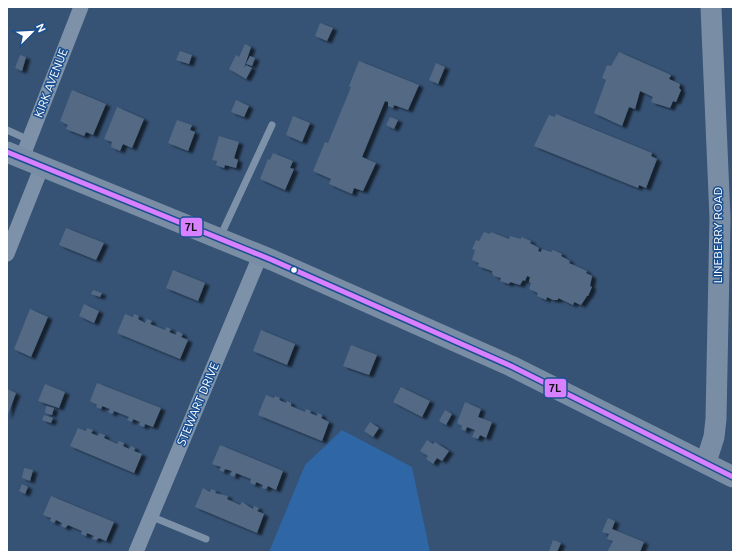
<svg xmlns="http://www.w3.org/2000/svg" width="740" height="559" font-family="Ubuntu,sans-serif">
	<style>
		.green { fill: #2f66a5 }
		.building { fill: #526984; filter: url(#shadow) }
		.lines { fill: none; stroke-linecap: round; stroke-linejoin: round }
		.lane { stroke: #7d92a8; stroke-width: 7 }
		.street { stroke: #7d92a8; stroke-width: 15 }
		.secondary { stroke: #798da4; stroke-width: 21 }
		.bus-1-casing { stroke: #1b4f8f; stroke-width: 8 }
		.bus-1 { stroke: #d880ff; stroke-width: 5 }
		.bus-dot { fill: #fff; stroke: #1b4f8f; stroke-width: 1.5 }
		.labels { text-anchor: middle; stroke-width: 3; stroke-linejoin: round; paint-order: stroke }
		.street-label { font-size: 12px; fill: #fff; stroke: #1b4f8f }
		.line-badge { stroke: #1b4f8f; stroke-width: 1.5 }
		.pale-badge-label { font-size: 11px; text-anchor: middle; font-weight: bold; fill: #111 }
	</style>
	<defs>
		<filter id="shadow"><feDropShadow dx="4.5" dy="2.5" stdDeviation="1" flood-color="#0009"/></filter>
	</defs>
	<rect width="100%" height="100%" fill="#365274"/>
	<path class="green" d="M342,430L412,467L430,552H269L305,465Z"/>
	<g class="building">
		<path d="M320,23L333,28L327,41L315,36Z"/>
		<path d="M245,44L251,47L244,68L246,65L252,68L246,79L229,69L236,55L239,57Z"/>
		<path d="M180,51L192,55L189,64L176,60Z"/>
		<path d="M619,52L671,75L669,79L680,84L679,88L681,90L676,102L673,101L670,108L651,102L653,97L640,91L635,109L629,107L622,126L594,113L606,80L602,78L607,65L611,66Z"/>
		<path d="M20,55L26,57L22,71L15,68Z"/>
		<path d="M250,56L255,58L252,66L246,64Z"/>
		<path d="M359,61L419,85L408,110L394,105L393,108L388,106V102L385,101L362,157L376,163L363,191L354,188L352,194L329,184L331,179L313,171L325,142L328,143L351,87L349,86Z"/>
		<path d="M436,63L445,67L438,84L429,80Z"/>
		<path d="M72,90L106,104L93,135L86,132L84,136L66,129L68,125L60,121Z"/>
		<path d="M236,100L249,106L244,117L231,112Z"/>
		<path d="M117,107L144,119L132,148L123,144L120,151L111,147L112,142L104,139Z"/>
		<path d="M556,114L652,153L651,156L657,159L646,188L639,185L638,188L534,146L549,115L555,117Z"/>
		<path d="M293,116L310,123L302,142L286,135Z"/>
		<path d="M390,117L398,120L394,129L386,125Z"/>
		<path d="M177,120L192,125L190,130L195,132L188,151L168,143Z"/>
		<path d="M219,136L239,142L234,158L238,160L236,168L225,165L224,168L216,165L217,161L212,160Z"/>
		<path d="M273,153L293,161L290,168L294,169L285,190L260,179L268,159L270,160Z"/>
		<path d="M66,228L104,243L96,260L59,245Z"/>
		<path d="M484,232L490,234L491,232L509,239L510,236L521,239V237L531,241L530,243L539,248L538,251L541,252L542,249L551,252L553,250L562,254L561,256L570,261L569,263L587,271L586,273L592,276L590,286L592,287L588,296H587L581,305L574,302L573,305L558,298V300H553L547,297L546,300L537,296L538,293L529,289L531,283L529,282L530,277L527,276L525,281L523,280L520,285L510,282L509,284L500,281L501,278L494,276L492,273V271L478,266L479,263L472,260L475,250L472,249L476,240L479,241Z"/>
		<path d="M173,270L205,283L198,301L166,288Z"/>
		<path d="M93,290L102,293L100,297L91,294Z"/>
		<path d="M84,304L99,311L94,323L79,316Z"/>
		<path d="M30,309L48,317L31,357L14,349Z"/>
		<path d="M125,314L133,317L134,314L139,316L138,319L145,323L147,319L152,321L150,324L165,330L166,327L171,329L169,332L176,335L177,331L183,334L181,337L188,340L180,359L117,333Z"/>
		<path d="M261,330L295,344L287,365L253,351Z"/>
		<path d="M351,345L377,355L369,375L343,366Z"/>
		<path d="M97,383L161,408L153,427L145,424L144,427L139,425L140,422L133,419L132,422L127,420L129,417L114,411L112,414L108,412L110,409L102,406L101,409L96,407L97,405L90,401Z"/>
		<path d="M45,384L65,392L59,408L38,401Z"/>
		<path d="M401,387L430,401L422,417L393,402Z"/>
		<path d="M7,389L16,393L7,417Z"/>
		<path d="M266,395L274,398L275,396L280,398L279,400L286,403L287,401L291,403V406L305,412L306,409L311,411L310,413L317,416L318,413L322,415L321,418L329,422L322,441L258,415Z"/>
		<path d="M465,402L481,409L478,417L492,422L486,438L480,435L478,439L472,437L475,430L467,427L465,431L461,429L462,426L457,423Z"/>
		<path d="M46,406L54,408L52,415L45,413Z"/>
		<path d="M445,410L452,414L446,425L439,421Z"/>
		<path d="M44,415L53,418L51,423L42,420Z"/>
		<path d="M370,422L379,428L373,437L364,431Z"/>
		<path d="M78,428L86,431L87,428L93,430L91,433L98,436L99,433L105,435L104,438L117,444L119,441L124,443L123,446L129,449L131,446L135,448L134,451L142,454L134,473L70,446Z"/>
		<path d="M427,440L433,444L435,442L449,451L442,461L437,458L433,464L426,459L428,456L420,451Z"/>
		<path d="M220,445L283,471L276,490L268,486L266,489L262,488L263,485L256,482L255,485L250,483L251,479L236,473L234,477L230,475L232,471L225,469L223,472L219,470L221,467L212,464Z"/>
		<path d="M24,468L33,470L30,481L22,478Z"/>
		<path d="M22,484L28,487L25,494L19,491Z"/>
		<path d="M203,488L210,492L211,489L216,491L215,493L228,496L227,499L240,505L242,502L253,509L254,506L259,508L257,511L264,514L257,533L195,507Z"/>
		<path d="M51,496L114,522L106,541L99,538L96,540L92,539L94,536L87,533L86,536L81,534L82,531L68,525L65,528L61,526L62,523L56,520L54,523L50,521L51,518L43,515Z"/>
		<path d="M608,518L615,521L612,529L644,542L640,552H607L613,541L607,539L609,534L602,532Z"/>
		<path d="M553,540L561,543L557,552L549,551Z"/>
	</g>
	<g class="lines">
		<g class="lane">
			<path d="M7,130L29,140"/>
			<path d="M220,237L272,125"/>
			<path d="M150,516L206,539"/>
		</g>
		<g class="street">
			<path d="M22,158L81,7"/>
			<path d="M7,254L42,166"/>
			<path d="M136,552L260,256"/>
		</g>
		<g class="secondary">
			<path d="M7,152L272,260L511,366L733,477"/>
			<path d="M706,462L714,437L716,419L720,218L711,7"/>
		</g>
		<g class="bus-1-casing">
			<path id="bus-1" d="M7,152L272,260L511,366L733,477"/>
		</g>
		<use href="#bus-1" class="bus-1"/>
	</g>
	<circle class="bus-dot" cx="294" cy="270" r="3.5"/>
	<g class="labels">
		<g class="street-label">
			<text transform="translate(51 83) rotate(-69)" y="4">KIRK AVENUE</text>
			<text transform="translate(718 235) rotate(-90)" y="4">LINEBERRY ROAD</text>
			<text transform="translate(198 404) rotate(-67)" y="4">STEWART DRIVE</text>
		</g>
	</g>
	<g class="line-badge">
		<rect x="180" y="217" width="23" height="20" rx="4" fill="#d880ff"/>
		<rect x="544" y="378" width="23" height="20" rx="4" fill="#d880ff"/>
	</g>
	<g class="pale-badge-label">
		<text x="191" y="231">7L</text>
		<text x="555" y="392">7L</text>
	</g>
	<rect width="740" height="559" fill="none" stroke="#ffffff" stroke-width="16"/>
	<g transform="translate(32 32) rotate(66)" stroke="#1b4f8f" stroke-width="3" paint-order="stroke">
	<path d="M0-3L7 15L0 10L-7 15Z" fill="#ffffff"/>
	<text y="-6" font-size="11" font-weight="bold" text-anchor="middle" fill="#ffffff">N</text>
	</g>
</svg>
